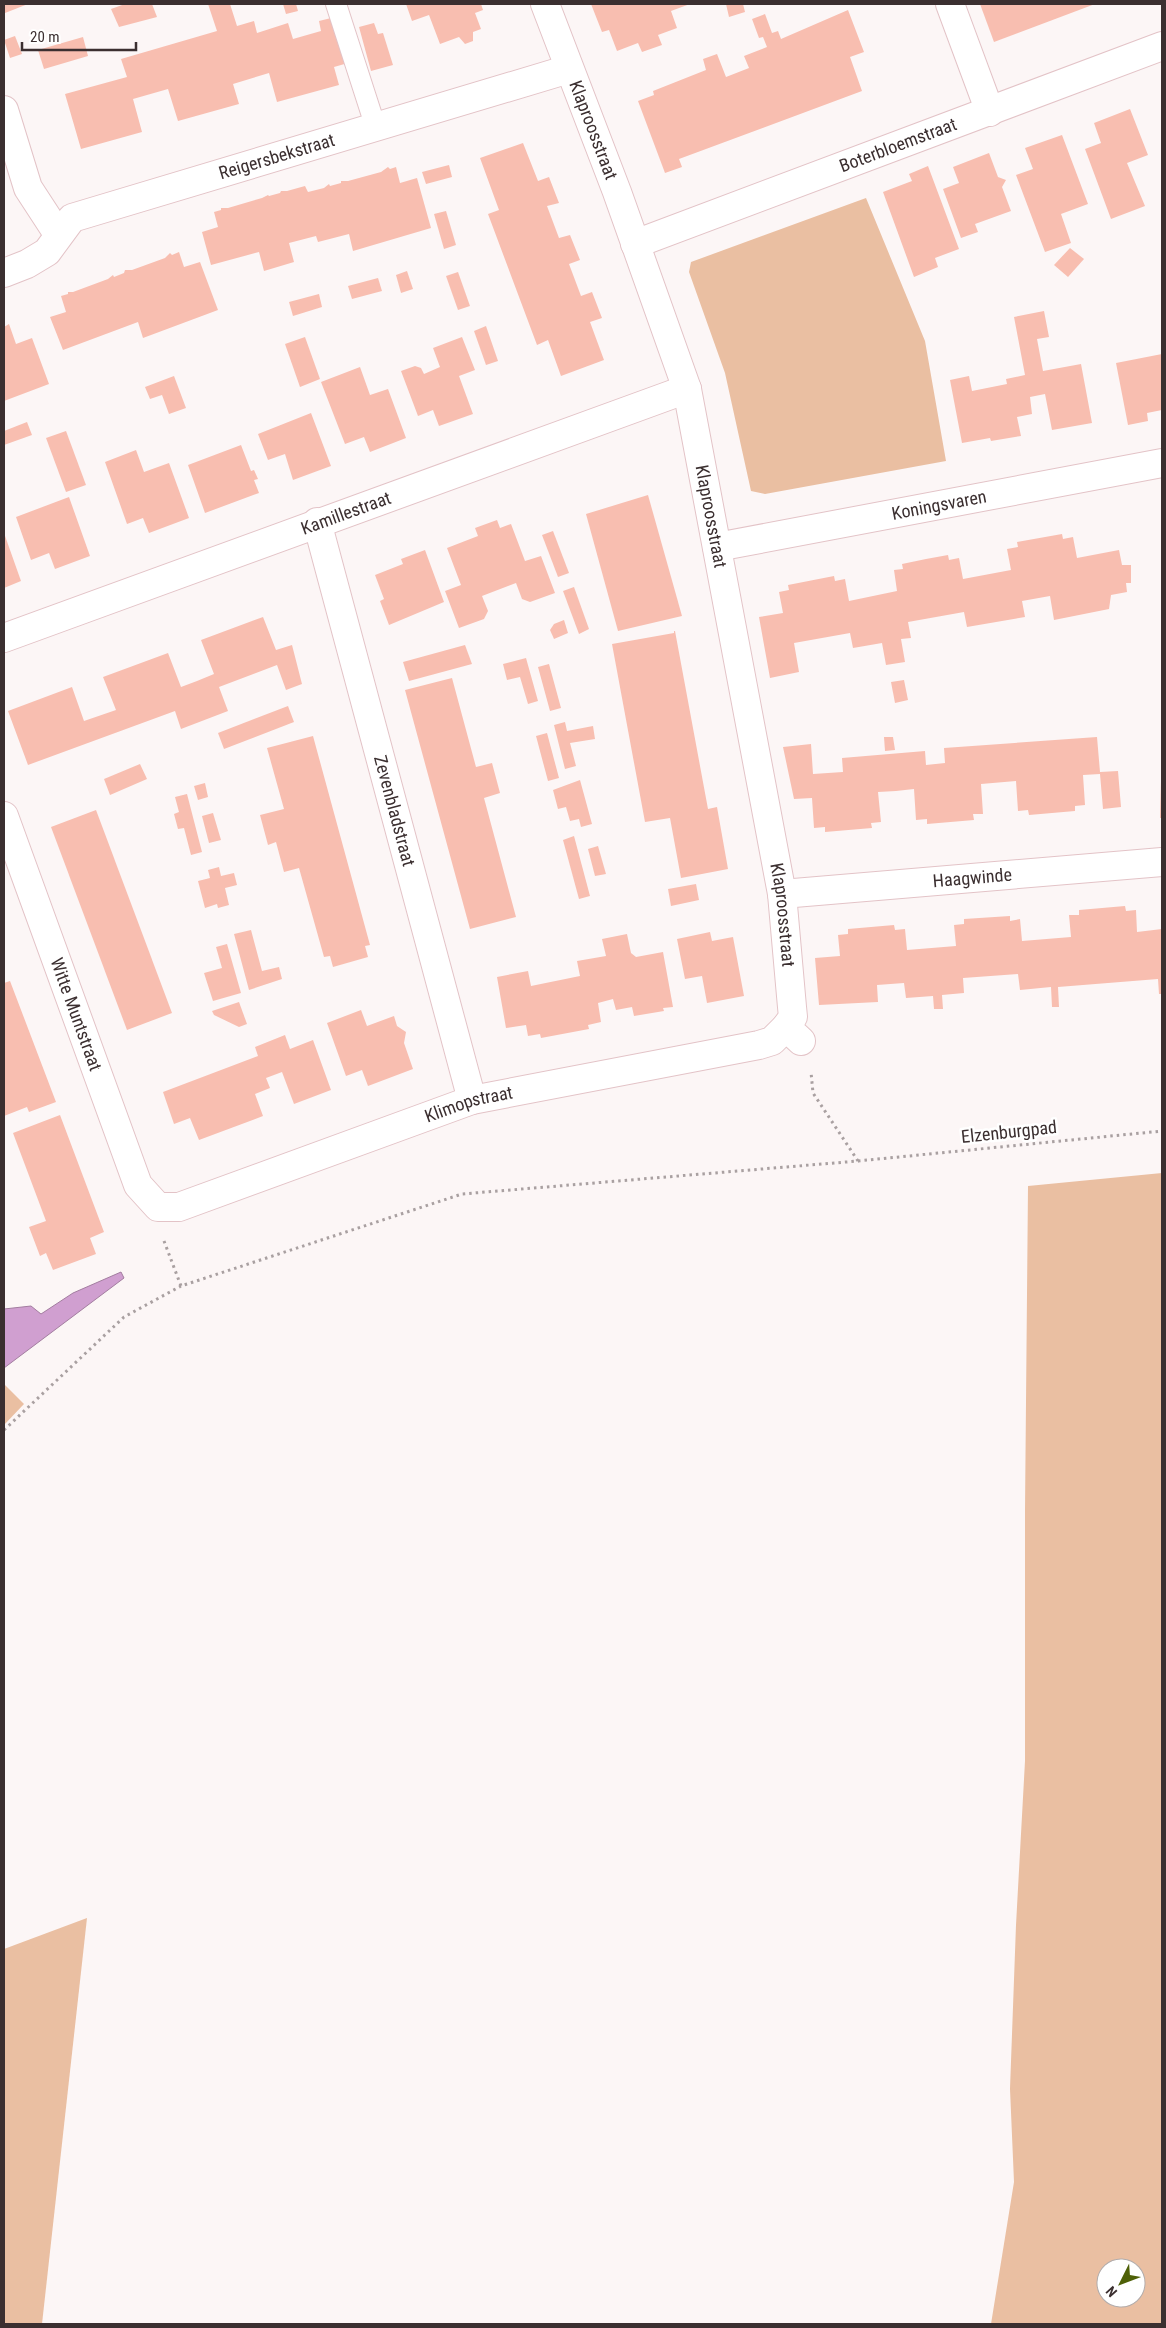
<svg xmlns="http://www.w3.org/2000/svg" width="1166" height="2328" font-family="'Roboto Condensed',sans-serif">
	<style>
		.green { fill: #eabfa2; fill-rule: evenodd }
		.water { fill: #d09fd0; stroke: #a37da0 }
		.building { fill: #f8beb0 }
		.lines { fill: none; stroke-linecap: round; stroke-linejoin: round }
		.lane-casing { stroke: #e3c3c7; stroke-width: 22 }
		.street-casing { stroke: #e3c3c7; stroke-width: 30 }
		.path { stroke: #a9a0a1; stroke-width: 3; stroke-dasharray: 2.5 4; stroke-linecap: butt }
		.lane { stroke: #fff; stroke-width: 20 }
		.street { stroke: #fff; stroke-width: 28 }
		.labels { text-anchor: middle; stroke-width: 5; stroke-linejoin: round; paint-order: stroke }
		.street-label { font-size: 18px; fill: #3b2f30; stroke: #fff }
	</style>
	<rect width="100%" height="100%" fill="#fcf6f6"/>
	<g class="green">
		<path d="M866,198L925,341L946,461L765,494L751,491L725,373L689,272L691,262Z"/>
		<path d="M1162,1173V2324H991L1014,2182L1010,2089L1016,1925L1025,1761V1511L1028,1186ZM1106,2268H1136V2298H1106Z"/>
		<path d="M4,1384L24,1404L4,1425Z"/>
		<path d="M87,1918L42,2324H4V1949Z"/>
	</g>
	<path class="water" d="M121,1272L124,1278L4,1368V1309L31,1306L41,1314L73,1293Z"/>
	<g class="building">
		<path d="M4,4H28L5,13Z"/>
		<path d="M125,4H152L157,17L119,27L111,9Z"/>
		<path d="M208,4H230L237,26L254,21L257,33L288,23L293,39L321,31L319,21L335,17L348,63L334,67L339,85L277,102L269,73L233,84L239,104L178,121L168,89L133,99L142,132L81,149L65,94L127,77L121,59L217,31Z"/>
		<path d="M283,4H296L298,11L286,14Z"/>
		<path d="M406,4H481L483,10L475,13L481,29L473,32V41L465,44L459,37L440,44L429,15L412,21Z"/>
		<path d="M591,4H690L671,11L677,28L658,35L662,45L642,52L638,43L617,51L609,30L602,32Z"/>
		<path d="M726,4H743L745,12L729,17Z"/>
		<path d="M980,4H1095L994,42Z"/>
		<path d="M848,10L864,52L850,57L862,91L679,159L682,167L665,173L638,101L654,95L653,91L706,70L703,59L717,54L726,77L749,68L744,56L767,47L763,37L759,38L752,19L765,14L772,33L778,31L781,39Z"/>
		<path d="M374,23L378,34L383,33L393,65L371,71L359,27Z"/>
		<path d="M15,36L22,54L10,58L4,40Z"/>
		<path d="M83,37L88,56L44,69L38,50Z"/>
		<path d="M1130,109L1148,155L1127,163L1145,206L1111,219L1085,149L1101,143L1094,123Z"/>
		<path d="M1062,135L1088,204L1061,214L1071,243L1045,252L1016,175L1033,169L1025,148Z"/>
		<path d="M523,143L538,181L549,177L559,203L547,206L559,238L570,235L580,260L569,264L581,296L592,292L602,318L590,322L604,360L561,376L548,340L537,345L488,214L499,210L480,158Z"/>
		<path d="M989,153L998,177L1006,180L1002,187L1011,211L975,224L978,232L961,238L943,189L959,183L953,167Z"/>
		<path d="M449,165L452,177L426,184L422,172Z"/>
		<path d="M928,166L959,249L935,258L938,267L914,277L883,192L912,181L909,174Z"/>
		<path d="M388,167L390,169L396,167L400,183L417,178L431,228L353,251L349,234L318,242L316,236L289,243L294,262L264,271L259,252L211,265L202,232L218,227L214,212L221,210V208H228L262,198L268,195L269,196L280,193L281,191H287L305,186L308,192L324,188L329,184L330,186L341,183V181H348L381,172Z"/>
		<path d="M446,211L456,245L444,249L434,214Z"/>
		<path d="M1070,248L1084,259L1068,277L1054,265Z"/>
		<path d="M179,252L184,267L200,262L218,310L143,338L138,322L63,350L50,317L66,312L61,296L68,294V292H73L108,279L113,275L114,277L124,273L125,270H132L165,258L170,253L172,255Z"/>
		<path d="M407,271L413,289L401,293L396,275Z"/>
		<path d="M458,272L470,306L458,310L446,276Z"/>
		<path d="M378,278L382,291L352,299L348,286Z"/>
		<path d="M319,294L322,307L293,316L289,302Z"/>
		<path d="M1044,311L1049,337L1037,339L1043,371L1081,364L1092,423L1052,430L1045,394L1030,397L1032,414L1017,417L1021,436L991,441L990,438L962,443L950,380L969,376L972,391L1007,384L1006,379L1025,375L1014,317Z"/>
		<path d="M9,324L16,344L32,338L49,384L4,401V327Z"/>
		<path d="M486,326L498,361L486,365L474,331Z"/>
		<path d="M305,337L320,379L300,387L285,344Z"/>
		<path d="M462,337L475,370L459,376L473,414L439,426L433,410L418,416L401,371L415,366L421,368L424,374L440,367L433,348Z"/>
		<path d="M1162,354V410L1147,413L1148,421L1128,425L1116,363Z"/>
		<path d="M360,367L370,395L388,389L406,438L370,452L364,437L345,444L321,382Z"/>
		<path d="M174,376L186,408L169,414L162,395L150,399L145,387Z"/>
		<path d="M311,413L331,466L293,480L285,454L268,460L258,434Z"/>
		<path d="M27,422L32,435L4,445V431Z"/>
		<path d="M66,431L86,485L66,492L46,438Z"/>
		<path d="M241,445L251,471L254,470L258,479L254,480L259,493L205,513L188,465Z"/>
		<path d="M136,450L144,472L169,463L189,518L149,533L143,518L127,524L105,462Z"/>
		<path d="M648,495L682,616L618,631L586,514Z"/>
		<path d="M69,497L90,556L55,569L49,553L31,560L16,517Z"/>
		<path d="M497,520L500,528L511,524L525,561L541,556L555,593L530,602L522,599L516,583L482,596L488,611L484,619L459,628L445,591L461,585L447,548L478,536L475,528Z"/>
		<path d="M553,531L569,573L558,577L542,535Z"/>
		<path d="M4,533L21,581L4,588Z"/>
		<path d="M1062,534L1063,539L1073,537L1077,558L1119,550L1122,565H1131V583H1126L1127,592L1111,595L1109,609L1054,620L1050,596L1022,601L1025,617L967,627L964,612L908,622L911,638L901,639L905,662L886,665L882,643L853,648L850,633L794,643L799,672L770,678L759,617L783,613L779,592L789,590L788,585L834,576L835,581L845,579L849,601L897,591L894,570L903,569L902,564L926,559L948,555L949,560L959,558L963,579L1011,570L1007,549L1018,547L1017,542Z"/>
		<path d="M425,550L444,602L389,625L380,601L384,599L375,575L403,564L401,559Z"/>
		<path d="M574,587L589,629L579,634L563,591Z"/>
		<path d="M263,617L276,650L292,645L302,684L286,690L277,665L219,687L228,711L181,729L175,711L28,765L8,711L72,687L84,721L116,710L103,677L168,653L181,687L197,681L214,674L201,640Z"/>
		<path d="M564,620L568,633L554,639L550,630L554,624Z"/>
		<path d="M674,631H675L708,809L717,807L728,869L681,878L670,818L645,822L612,644L674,633Z"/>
		<path d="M465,645L472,664L409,681L403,662Z"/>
		<path d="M526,658L538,701L528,704L520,677L507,680L503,664Z"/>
		<path d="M549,664L561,708L550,711L538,667Z"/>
		<path d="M452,678L476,767L492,763L500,793L484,798L516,917L470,929L405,690Z"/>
		<path d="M904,680L908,700L895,703L891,682Z"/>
		<path d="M288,706L294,722L224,749L218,733Z"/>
		<path d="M565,722L567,731L593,726L595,739L570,743L576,766L565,769L554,725Z"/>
		<path d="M547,733L559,778L548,781L536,736Z"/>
		<path d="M313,736L370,945L365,946L368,957L333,967L330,956L324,957L299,868L284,872L276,842L268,845L260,815L284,809L267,748Z"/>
		<path d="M884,737H893L895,750L885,751Z"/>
		<path d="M1097,737L1100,772L1118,771L1121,807L1103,809L1100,774L1083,775L1085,805L1075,806V811L1029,815L1028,810L1018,811L1016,781L981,784L983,814H973L974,820L927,824V819L916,820L914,789L896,791L878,792L881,822L871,823L872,828L825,832V827L814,828L812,798L794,799L783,747L811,744L813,774L843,772L842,758L925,751L926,765L945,763L944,748Z"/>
		<path d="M140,764L147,779L110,795L104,779Z"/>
		<path d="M580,780L592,824L581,827L579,819L570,821L566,807L558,809L553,790Z"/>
		<path d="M1161,781H1162V818H1160Z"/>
		<path d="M205,783L208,797L198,800L194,786Z"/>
		<path d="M187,794L202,852L191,855L184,828L178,829L174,814L179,812L175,797Z"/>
		<path d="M96,810L172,1013L127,1030L51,827Z"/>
		<path d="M213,813L221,840L209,843L202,816Z"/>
		<path d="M574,836L590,896L579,899L563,840Z"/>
		<path d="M598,846L606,874L595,876L588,849Z"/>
		<path d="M219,867L221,876L234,873L237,885L225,888L229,905L218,908L217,904L205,908L198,881L210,878L208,870Z"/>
		<path d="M696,884L699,900L671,906L668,889Z"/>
		<path d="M1125,906L1126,911L1136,910L1137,932L1162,929V994H1159L1158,979L1058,987L1059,1007H1052L1051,987L1020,990L1018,974L963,978L964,993L942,995L943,1009H934L933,996L906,998L904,983L877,985L878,1002L819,1005L815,958L840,956L838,935L848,934V929L894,925L895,930L905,929L907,950L956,946L954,925L964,924V919L1010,916V921L1020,919L1022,941L1071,937L1069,915H1079V910Z"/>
		<path d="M251,930L262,971L279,967L282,979L249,990L234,934Z"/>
		<path d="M710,932L712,941L733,937L744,996L707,1003L702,976L685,979L677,939Z"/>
		<path d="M627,934L631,953L636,957L663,952L673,1007L663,1008L664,1011L634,1016L632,1007L616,1010L613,999L598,1003L601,1022L588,1025L589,1029L541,1038L540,1034L528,1036L526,1025L506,1028L497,977L528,971L531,986L580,976L577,961L606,956L602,939Z"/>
		<path d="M227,944L241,993L213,1001L204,973L222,968L216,947Z"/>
		<path d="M10,981L56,1102L29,1112L27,1107L4,1116V983Z"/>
		<path d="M239,1002L247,1024L239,1027L214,1015L212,1011Z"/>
		<path d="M361,1010L367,1026L394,1016L397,1026L406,1032L404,1043L413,1069L368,1086L362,1070L346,1076L327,1023Z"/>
		<path d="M285,1035L290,1049L313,1040L331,1090L294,1104L282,1072L266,1078L270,1088L255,1094L263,1116L199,1140L190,1118L174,1124L163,1092L258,1056L255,1047Z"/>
		<path d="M60,1115L104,1232L90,1238L96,1254L53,1270L46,1253L40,1256L29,1227L46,1221L13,1133Z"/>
	</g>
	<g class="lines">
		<g class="lane-casing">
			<path id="lane" d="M336,4L375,125"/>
		</g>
		<g class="street-casing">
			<g id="street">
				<path id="s1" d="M545,4L617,192L687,389L782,894L792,1007L793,1017L786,1027L801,1041"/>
				<path d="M950,4L990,112"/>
				<path d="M4,110L28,188L58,234"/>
				<path id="s2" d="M635,244L1162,46"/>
				<path id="s3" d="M4,273L27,264L47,252L72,218L569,69"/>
				<path id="s4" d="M317,522L472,1100"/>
				<path id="s5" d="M717,547L1162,463"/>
				<path id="s6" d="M4,638L687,389"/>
				<path id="s7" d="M4,816L138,1185L158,1207H179L472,1100L759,1045L772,1041L786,1027"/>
				<path id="s8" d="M782,894L1162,862"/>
			</g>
		</g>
		<g class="path">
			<path d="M858,1161L1162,1131"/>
			<path d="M164,1241L181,1286L462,1194L858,1161L813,1093L811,1072"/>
			<path d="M4,1430L124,1317L181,1286"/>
		</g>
		<use href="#lane" class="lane"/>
		<use href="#street" class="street"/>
	</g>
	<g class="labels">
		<g class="street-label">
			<text dy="6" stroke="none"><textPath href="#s1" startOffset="135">Klaproosstraat</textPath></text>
			<text dy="6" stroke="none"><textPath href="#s2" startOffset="281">Boterbloemstraat</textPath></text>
			<text dy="6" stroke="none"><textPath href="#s3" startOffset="304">Reigersbekstraat</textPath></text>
			<text dy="6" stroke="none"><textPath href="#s5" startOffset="226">Koningsvaren</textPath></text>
			<text dy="6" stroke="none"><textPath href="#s6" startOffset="364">Kamillestraat</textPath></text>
			<text dy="6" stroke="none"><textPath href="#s1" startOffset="540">Klaproosstraat</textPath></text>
			<text dy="6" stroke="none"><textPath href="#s4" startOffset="299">Zevenbladstraat</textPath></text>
			<text dy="6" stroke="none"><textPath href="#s8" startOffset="191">Haagwinde</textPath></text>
			<text dy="6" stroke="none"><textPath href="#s1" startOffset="945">Klaproosstraat</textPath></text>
			<text dy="6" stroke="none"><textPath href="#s7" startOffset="211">Witte Muntstraat</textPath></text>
			<text dy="6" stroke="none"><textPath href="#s7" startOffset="751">Klimopstraat</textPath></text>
			<text transform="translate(1009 1132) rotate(-6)" y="6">Elzenburgpad</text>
		</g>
	</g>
	<rect width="1166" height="2328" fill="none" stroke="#3b2f30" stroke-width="10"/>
	<g transform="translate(1121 2283) rotate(228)"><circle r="24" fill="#ffffff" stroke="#b1acac"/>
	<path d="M0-4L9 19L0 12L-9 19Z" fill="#4e6007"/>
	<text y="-8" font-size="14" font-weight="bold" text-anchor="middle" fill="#3b2f30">N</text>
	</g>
	<path d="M22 42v8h114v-8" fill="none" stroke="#3b2f30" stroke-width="2.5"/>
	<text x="30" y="42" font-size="15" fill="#3b2f30" stroke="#ffffff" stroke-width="4" paint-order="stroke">20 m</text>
</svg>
